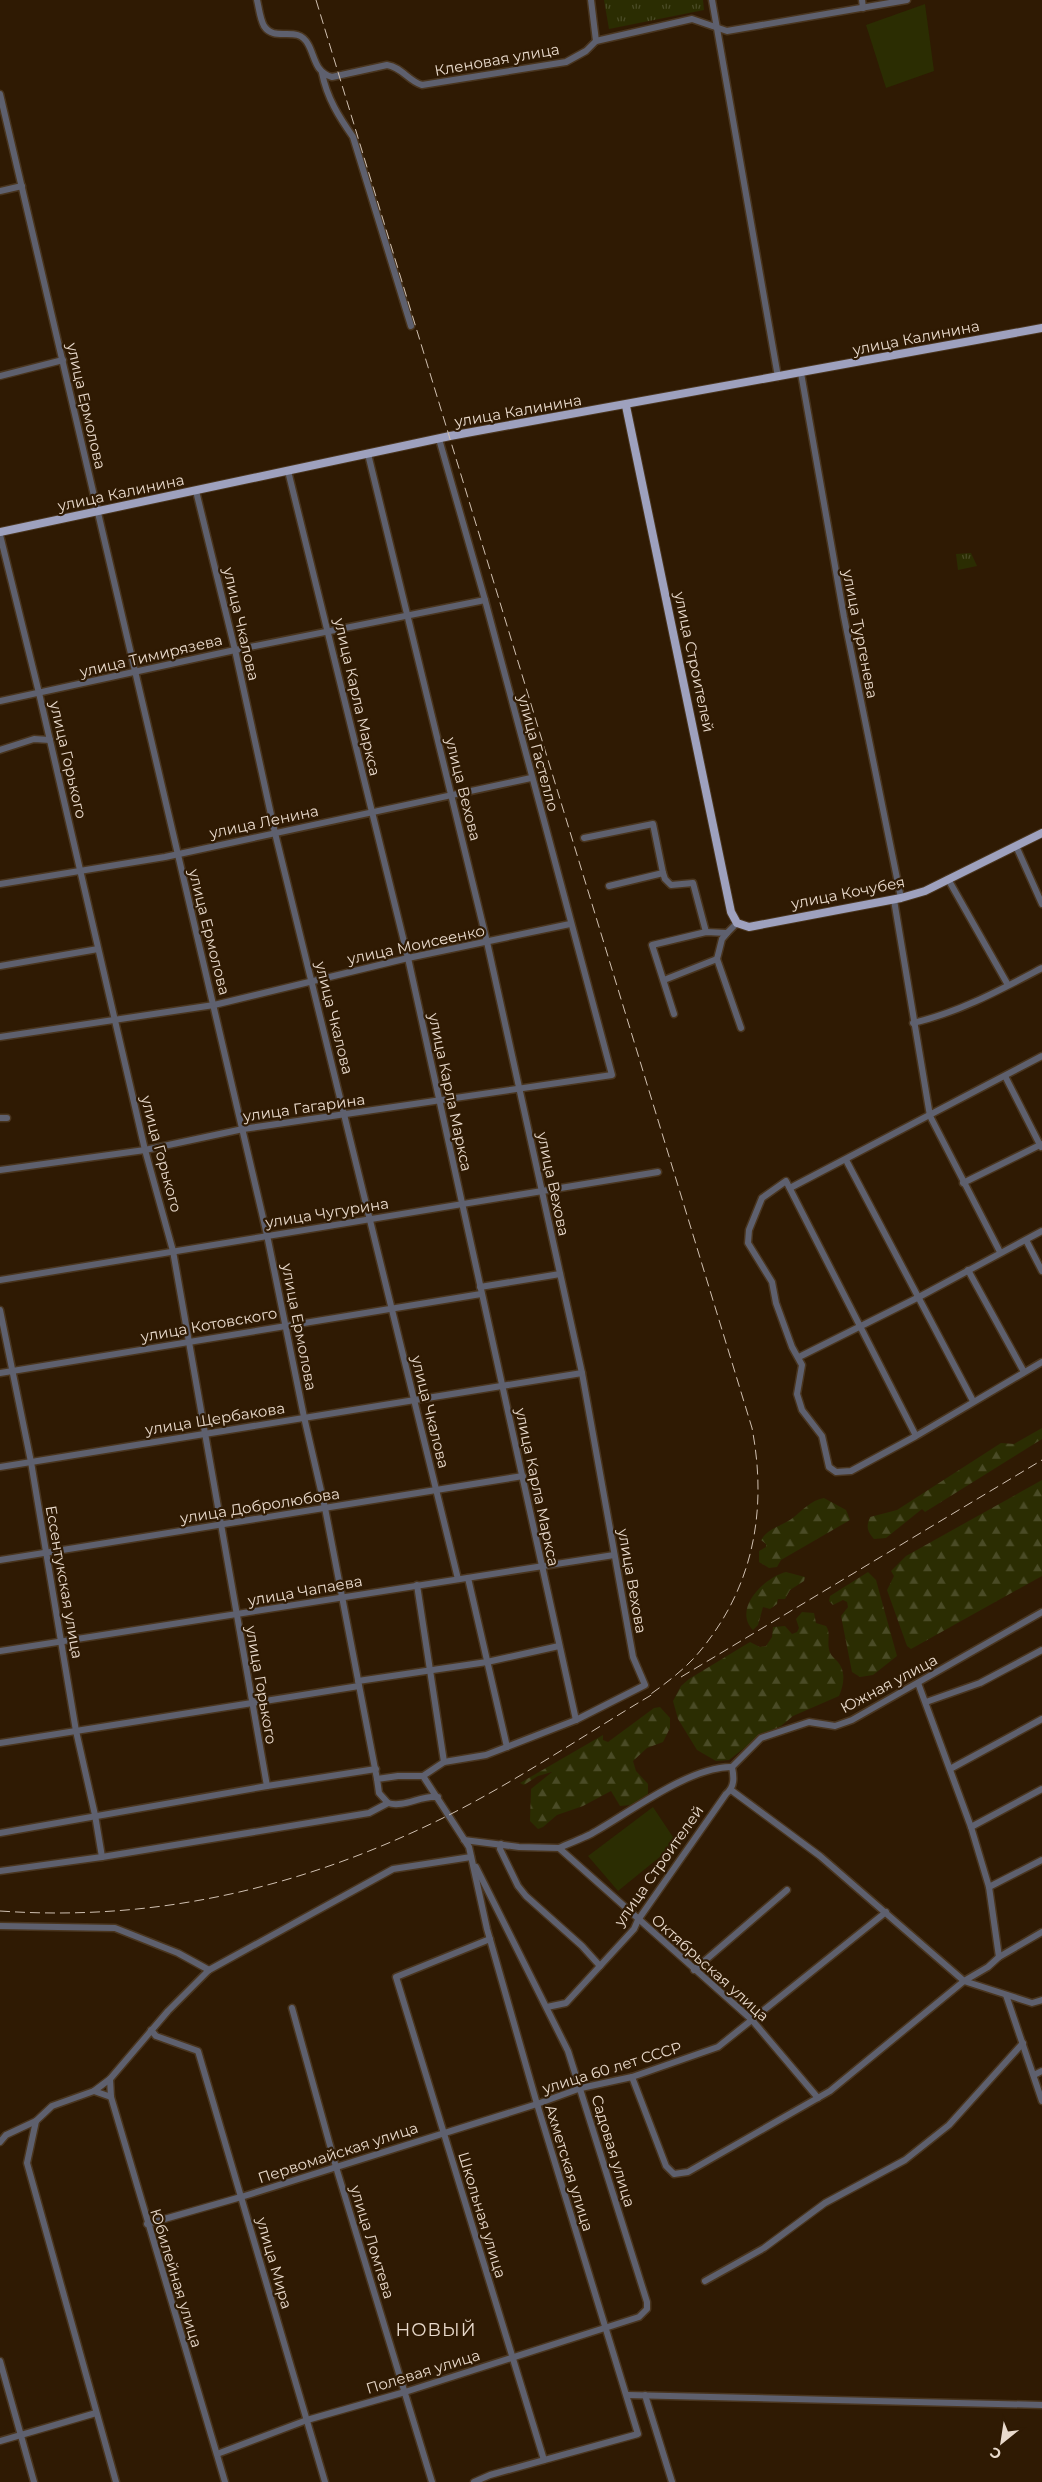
<svg xmlns="http://www.w3.org/2000/svg" width="1042" height="2482" font-family="Montserrat,sans-serif">
	<style>
		.grass { fill: url(#grass-tufts) }
		.forest { fill: url(#forest-firs) }
		.pitch { fill: #2b2d02 }
		.lines { fill: none; stroke-linecap: round; stroke-linejoin: round }
		.minor-casing { stroke: #49351f; stroke-width: 9 }
		.major-casing { stroke: #49351f; stroke-width: 10 }
		.minor { stroke: #5e606e; stroke-width: 6 }
		.major { stroke: #9ea1be; stroke-width: 8 }
		.rail { stroke: #d0c0b1; stroke-width: 1; stroke-dasharray: 10 5; stroke-linecap: butt }
		.labels { text-anchor: middle; stroke-width: 4.5; stroke-linejoin: round; paint-order: stroke }
		.street-label { font-size: 15px; fill: #e9dacc; stroke: #2f1a03 }
		.quarter-label { font-size: 18px; letter-spacing: 1px; fill: #e9dacc; stroke: #2f1a03 }
	</style>
	<defs>
		<pattern id="grass-tufts" width="24" height="20" patternUnits="userSpaceOnUse" patternTransform="scale(1.25)"><rect width="24" height="20" fill="#2b2d02"/><path d="M3 7l-1-3M5 7V3M7 7l1-3M15 17l-1-3M17 17v-4M19 17l1-3" fill="none" stroke="#4a4b26"/></pattern>
		<pattern id="forest-firs" width="22" height="20" patternUnits="userSpaceOnUse" patternTransform="scale(1.25)"><rect width="22" height="20" fill="#2b2d02"/><path d="M5 1l3.5 6h-7zM16 11l3.5 6h-7z" fill="#4a4b26"/></pattern>
	</defs>
	<rect width="100%" height="100%" fill="#2f1a03"/>
	<g class="grass">
		<path d="M604,0H703L704,10L609,29Z"/>
		<path d="M971,553L977,566L958,570L956,554Z"/>
	</g>
	<g class="forest">
		<path d="M1042,1428V1439L925,1512L922,1509L886,1538L874,1539C867,1531 866,1527 870,1517L897,1510L1001,1443L1014,1444Z"/>
		<path d="M1042,1480V1576L911,1649L907,1646L887,1590L894,1576L891,1571L906,1556Z"/>
		<path d="M824,1498L846,1510L850,1520L781,1560L777,1567L769,1568L759,1562V1551L766,1547V1544L761,1540C769,1527 783,1526 794,1517C804,1509 810,1501 824,1498Z"/>
		<path d="M786,1572L805,1577L804,1581L790,1590L785,1599H778L777,1604L770,1609L763,1607L758,1625L753,1630C732,1609 765,1577 786,1572Z"/>
		<path d="M868,1572L876,1580L897,1656L873,1675L860,1677L852,1672L841,1616L848,1607L847,1602L843,1600L833,1605L829,1601L830,1596Z"/>
		<path d="M802,1612L814,1613L816,1623L826,1626C831,1633 827,1641 829,1649C830,1657 837,1659 840,1665C846,1675 843,1687 839,1696L793,1716L781,1726L761,1735L729,1760L716,1761L697,1750L678,1719L673,1701L681,1686L689,1679L750,1642L760,1647L766,1646L772,1637L773,1627L785,1626L792,1634L797,1632L799,1628L796,1619Z"/>
		<path d="M660,1707L670,1718V1728L663,1742L647,1748L633,1761L636,1771L648,1784V1794L631,1805L620,1806L611,1791L583,1806L557,1815L543,1827L538,1829L530,1821L531,1789L552,1772L538,1776L524,1785L520,1783L603,1735V1740L608,1742L654,1708Z"/>
	</g>
	<g class="pitch">
		<path d="M925,4L934,71L886,88L866,25Z"/>
		<path d="M653,1807L677,1843L618,1891L588,1856Z"/>
	</g>
	<g class="lines">
		<g class="minor-casing">
			<g id="minor">
				<path d="M257,0C259,8 260,19 264,26C275,43 297,24 308,44C315,56 315,73 332,77L387,65C402,67 408,81 422,85L566,62L586,51L596,41L692,19L727,31L907,0"/>
				<path d="M591,0L596,41"/>
				<path d="M712,0L778,377"/>
				<path d="M862,0L863,8"/>
				<path d="M322,73C327,98 339,117 353,137L411,326"/>
				<path d="M0,94L267,1235L304,1417L325,1508L377,1779"/>
				<path d="M0,191L22,186"/>
				<path d="M801,373L844,617L901,898"/>
				<path d="M0,376L63,360"/>
				<path d="M368,454L487,942L582,1373L633,1657L645,1685L576,1720L486,1755L444,1762L423,1776"/>
				<path d="M288,471L408,958L576,1720"/>
				<path d="M196,491L235,650L275,833L458,1579"/>
				<path d="M0,535L39,693L145,1150L173,1251L267,1786"/>
				<path d="M0,701L235,650L485,600"/>
				<path d="M0,750L34,739L50,740"/>
				<path d="M584,838L653,824L663,873"/>
				<path d="M1016,846L1042,904"/>
				<path d="M948,879L1008,985"/>
				<path d="M0,884L165,857L531,778"/>
				<path d="M609,886L663,873L665,879L671,885L693,883L706,932"/>
				<path d="M894,900L930,1116L1000,1252"/>
				<path d="M727,933L722,939L717,959L741,1028"/>
				<path d="M0,966L98,949"/>
				<path d="M664,980L717,959"/>
				<path d="M674,1014L652,945L706,932L727,933L737,923"/>
				<path d="M913,1023C960,1012 1000,990 1042,968"/>
				<path d="M0,1037L214,1005L408,958L570,924"/>
				<path d="M1005,1076L1041,1147"/>
				<path d="M0,1118H7"/>
				<path d="M846,1160L973,1401"/>
				<path d="M0,1170L145,1150L243,1129L612,1075L485,600L439,439"/>
				<path d="M963,1183L1042,1144"/>
				<path d="M790,1188L1042,1056"/>
				<path d="M1026,1240L1042,1271"/>
				<path d="M968,1270L1024,1372"/>
				<path d="M0,1280L658,1172"/>
				<path d="M480,1287L560,1274"/>
				<path d="M0,1310L31,1462L76,1731L95,1815L102,1857"/>
				<path d="M799,1357L919,1297L1042,1231"/>
				<path d="M0,1373L481,1294"/>
				<path d="M916,1436L786,1181L762,1198L749,1230L748,1243L772,1282L776,1303L792,1347L802,1365L797,1394L802,1410L822,1436L829,1467L836,1472L851,1471L916,1436L1042,1362"/>
				<path d="M0,1467L582,1373"/>
				<path d="M0,1560L523,1476"/>
				<path d="M468,1578L507,1747"/>
				<path d="M417,1585L444,1762"/>
				<path d="M0,1651L614,1555"/>
				<path d="M358,1681L487,1662L559,1646"/>
				<path d="M918,1683L971,1827L989,1887L999,1957"/>
				<path d="M926,1702L980,1683L1042,1650"/>
				<path d="M0,1743L359,1686"/>
				<path d="M950,1769L1042,1719"/>
				<path d="M731,1790L820,1856L964,1981L1032,2003L1042,2000"/>
				<path d="M438,1797C421,1795 404,1808 388,1803L379,1793L377,1779L398,1776H423L469,1847L487,1929L537,2104L638,2434L490,2475L474,2482"/>
				<path d="M971,1827L1042,1789"/>
				<path d="M0,1833L267,1786L376,1769"/>
				<path d="M464,1840L519,1847L559,1848L752,2020L818,2098"/>
				<path d="M501,1844L500,1849L518,1886L526,1896L582,1946L600,1966"/>
				<path d="M559,1848C570,1843 581,1839 591,1834C629,1813 690,1766 732,1767L761,1738L809,1722L835,1726L852,1720L1042,1612"/>
				<path d="M0,1871L102,1857L369,1813L388,1803"/>
				<path d="M989,1887L1042,1860"/>
				<path d="M0,1926L115,1928L178,1953L209,1970"/>
				<path d="M490,1939L396,1977L544,2460"/>
				<path d="M694,1970L787,1890"/>
				<path d="M1006,1995L1042,2101"/>
				<path d="M547,2007L566,2003L634,1929L638,1920L726,1794C735,1787 734,1777 732,1767"/>
				<path d="M292,2008L336,2167L432,2482"/>
				<path d="M151,2030L156,2036L198,2051L325,2482"/>
				<path d="M1034,2075L1042,2071"/>
				<path d="M632,2077L666,2166L674,2174L688,2172L830,2091L964,1981L988,1967L999,1957L1042,1932"/>
				<path d="M110,2079L111,2097L225,2482"/>
				<path d="M94,2091L111,2097"/>
				<path d="M36,2121L27,2163L116,2482"/>
				<path d="M0,2142L6,2135L36,2121L52,2106L94,2091L110,2079L168,2011L209,1970L393,1869L471,1857"/>
				<path d="M147,2224L241,2197L537,2104L581,2088L632,2077L718,2047L886,1912"/>
				<path d="M705,2281L764,2248L825,2203L905,2160L949,2125L1023,2043"/>
				<path d="M0,2361L34,2482"/>
				<path d="M627,2395L1042,2405"/>
				<path d="M645,2395L672,2482"/>
				<path d="M0,2441L96,2413"/>
				<path d="M217,2454L307,2420L405,2392L639,2317L647,2309V2302L568,2051L476,1867"/>
			</g>
		</g>
		<g class="major-casing">
			<g id="major">
				<path d="M626,406L731,912L737,923L749,927L901,898L925,891L1042,833"/>
				<path d="M0,532L450,436L1042,328"/>
			</g>
		</g>
		<use href="#minor" class="minor"/>
		<use href="#major" class="major"/>
		<g class="rail">
			<path d="M316,0L752,1428C768,1512 753,1591 695,1657C681,1672 665,1684 648,1696"/>
			<path d="M681,1677L1042,1460"/>
			<path d="M0,1911C158,1922 304,1887 445,1817C517,1781 584,1735 653,1694"/>
		</g>
	</g>
	<g class="labels">
		<g class="street-label">
			<text transform="translate(497 60) rotate(-10)" y="5">Кленовая улица</text>
			<text transform="translate(916 338) rotate(-11)" y="5">улица Калинина</text>
			<text transform="translate(86 406) rotate(77)" y="5">улица Ермолова</text>
			<text transform="translate(518 411) rotate(-10)" y="5">улица Калинина</text>
			<text transform="translate(121 493) rotate(-12)" y="5">улица Калинина</text>
			<text transform="translate(241 624) rotate(77)" y="5">улица Чкалова</text>
			<text transform="translate(860 634) rotate(79)" y="5">улица Тургенева</text>
			<text transform="translate(151 656) rotate(-13)" y="5">улица Тимирязева</text>
			<text transform="translate(694 662) rotate(78)" y="5">улица Строителей</text>
			<text transform="translate(357 697) rotate(77)" y="5">улица Карла Маркса</text>
			<text transform="translate(538 753) rotate(75)" y="5">улица Гастелло</text>
			<text transform="translate(68 760) rotate(77)" y="5">улица Горького</text>
			<text transform="translate(463 789) rotate(76)" y="5">улица Вехова</text>
			<text transform="translate(264 822) rotate(-12)" y="5">улица Ленина</text>
			<text transform="translate(848 893) rotate(-11)" y="5">улица Кочубея</text>
			<text transform="translate(209 932) rotate(76)" y="5">улица Ермолова</text>
			<text transform="translate(416 945) rotate(-12)" y="5">улица Моисеенко</text>
			<text transform="translate(334 1018) rotate(76)" y="5">улица Чкалова</text>
			<text transform="translate(450 1092) rotate(78)" y="5">улица Карла Маркса</text>
			<text transform="translate(304 1108) rotate(-8)" y="5">улица Гагарина</text>
			<text transform="translate(161 1154) rotate(75)" y="5">улица Горького</text>
			<text transform="translate(553 1184) rotate(78)" y="5">улица Вехова</text>
			<text transform="translate(327 1213) rotate(-9)" y="5">улица Чугурина</text>
			<text transform="translate(209 1325) rotate(-10)" y="5">улица Котовского</text>
			<text transform="translate(299 1327) rotate(79)" y="5">улица Ермолова</text>
			<text transform="translate(430 1412) rotate(76)" y="5">улица Чкалова</text>
			<text transform="translate(215 1419) rotate(-9)" y="5">улица Щербакова</text>
			<text transform="translate(537 1487) rotate(78)" y="5">улица Карла Маркса</text>
			<text transform="translate(260 1506) rotate(-9)" y="5">улица Добролюбова</text>
			<text transform="translate(632 1581) rotate(80)" y="5">улица Вехова</text>
			<text transform="translate(64 1582) rotate(80)" y="5">Ессентукская улица</text>
			<text transform="translate(305 1591) rotate(-10)" y="5">улица Чапаева</text>
			<text transform="translate(889 1684) rotate(-28)" y="5">Южная улица</text>
			<text transform="translate(261 1685) rotate(80)" y="5">улица Горького</text>
			<text transform="translate(659 1866) rotate(-55)" y="5">улица Строителей</text>
			<text transform="translate(710 1968) rotate(42)" y="5">Октябрьская улица</text>
			<text transform="translate(612 2068) rotate(-17)" y="5">улица 60 лет СССР</text>
			<text transform="translate(613 2151) rotate(73)" y="5">Садовая улица</text>
			<text transform="translate(338 2153) rotate(-18)" y="5">Первомайская улица</text>
			<text transform="translate(569 2168) rotate(73)" y="5">Ахметская улица</text>
			<text transform="translate(482 2215) rotate(73)" y="5">Школьная улица</text>
			<text transform="translate(372 2242) rotate(73)" y="5">улица Ломтева</text>
			<text transform="translate(274 2263) rotate(74)" y="5">улица Мира</text>
			<text transform="translate(176 2278) rotate(73)" y="5">Юбилейная улица</text>
			<text transform="translate(423 2372) rotate(-17)" y="5">Полевая улица</text>
		</g>
		<g class="quarter-label">
			<text x="436" y="2336">НОВЫЙ</text>
		</g>
	</g>
	<g transform="translate(1002 2442) rotate(210)" stroke="#2f1a03" stroke-width="4" paint-order="stroke">
	<path d="M0-4L9 19L0 12L-9 19Z" fill="#e9dacc"/>
	<text y="-8" font-size="14" font-weight="bold" text-anchor="middle" fill="#e9dacc">С</text>
	</g>
</svg>
